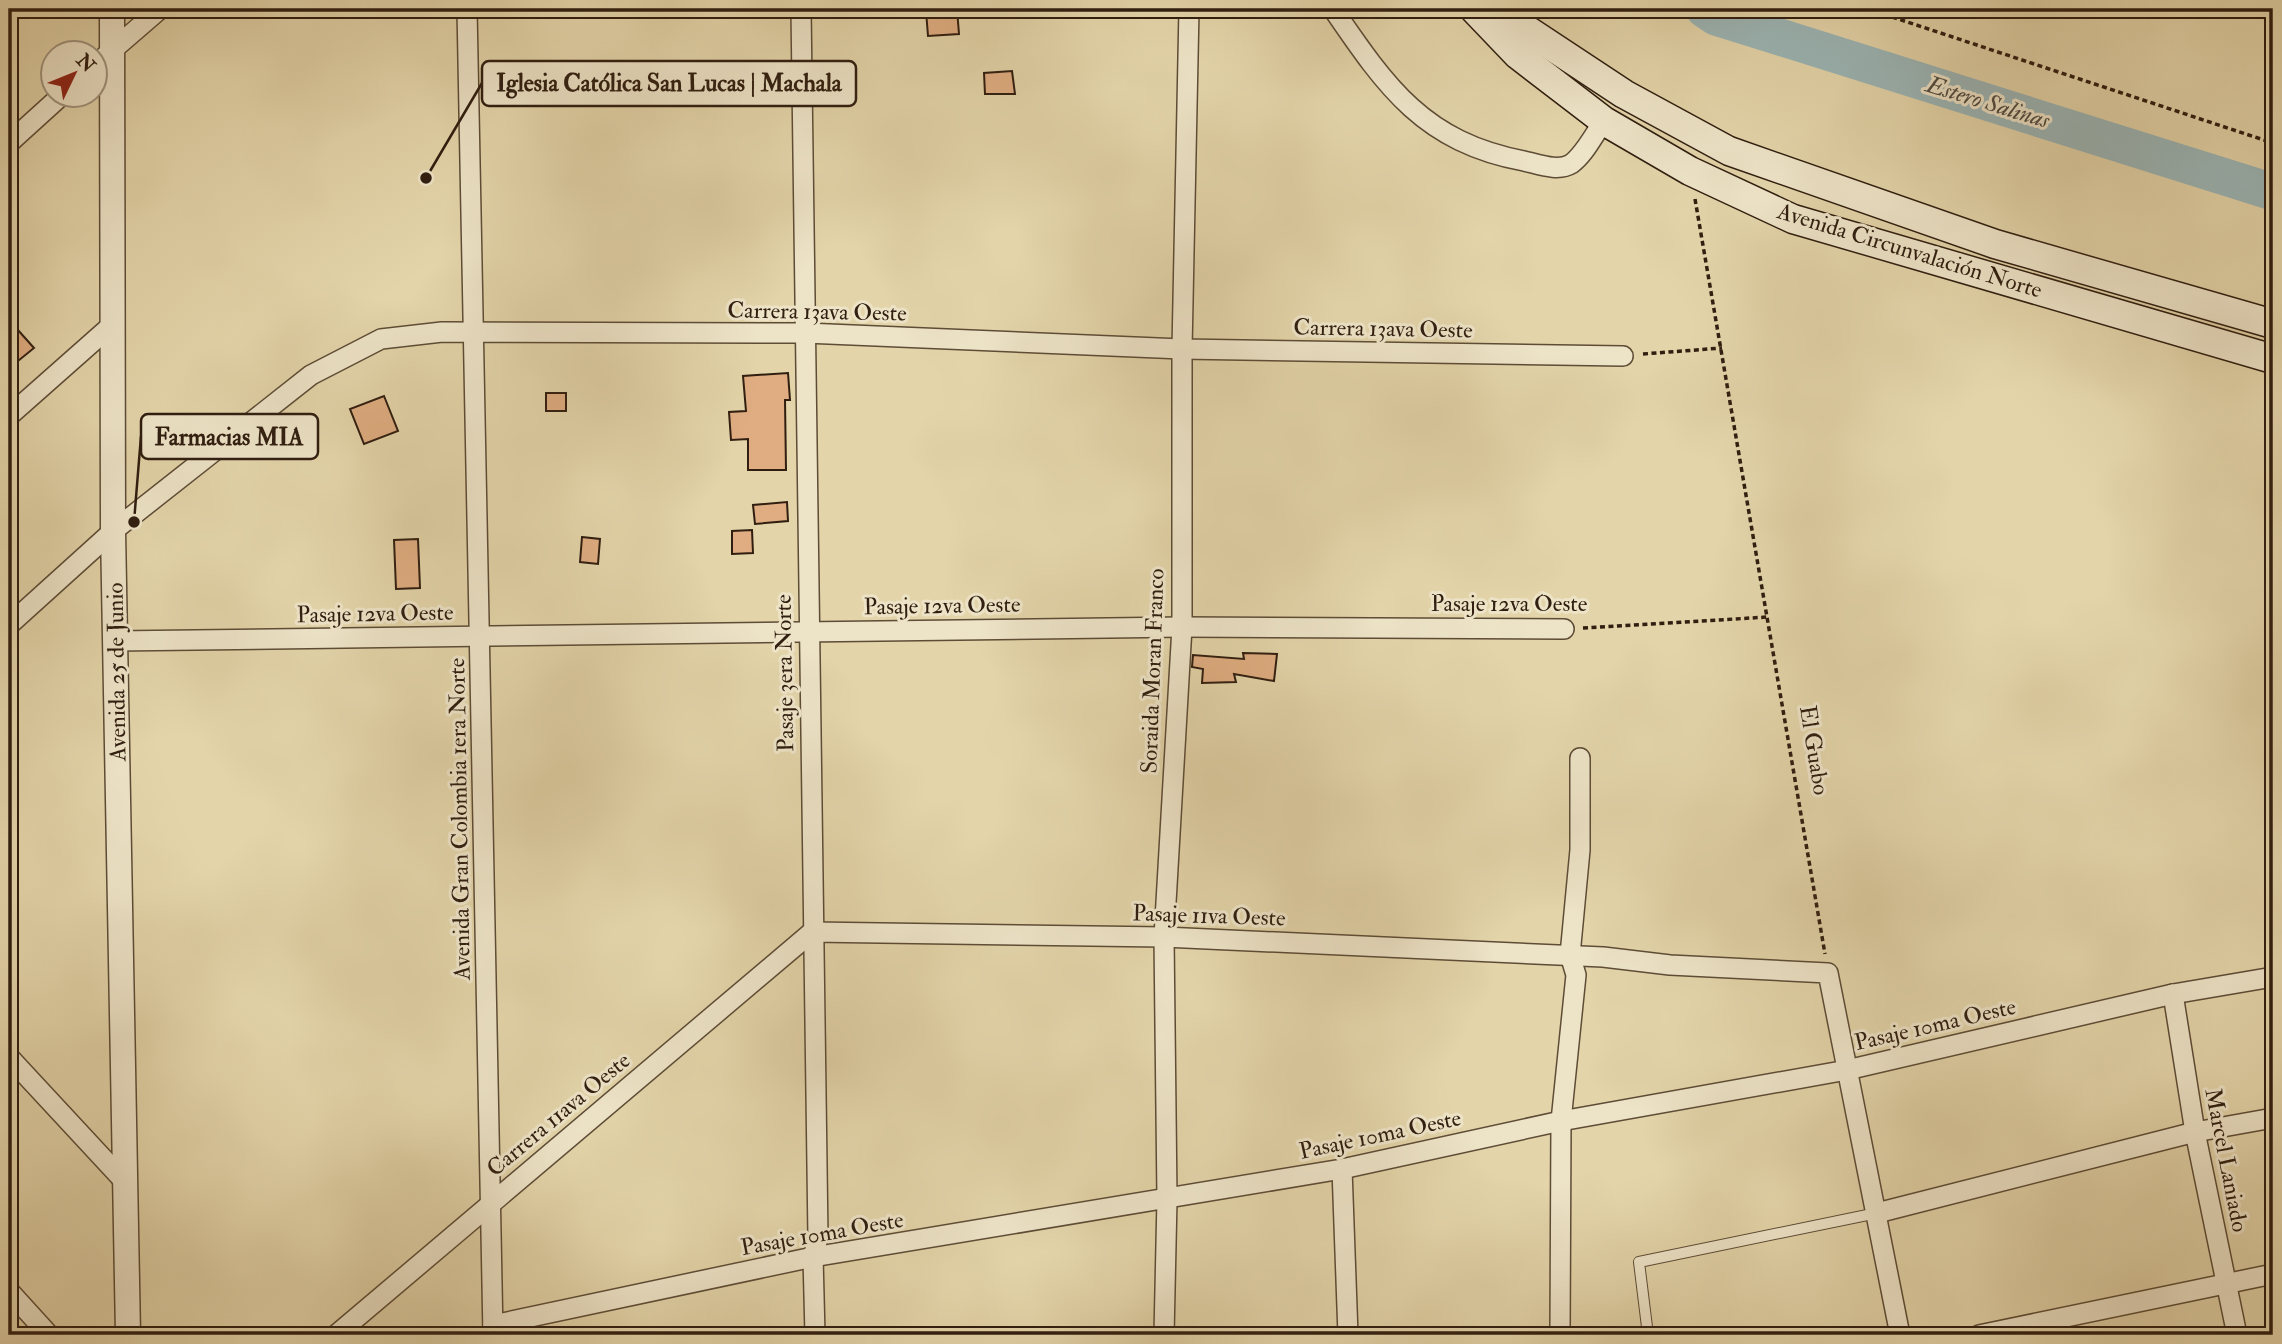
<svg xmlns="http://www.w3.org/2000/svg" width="2282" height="1344" font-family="'IM FELL Double Pica',serif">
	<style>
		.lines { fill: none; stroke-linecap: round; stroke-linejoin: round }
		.river { stroke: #9bb5b5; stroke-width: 37 }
		.building { fill: #dfad81; stroke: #301e10; stroke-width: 2 }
		.service-casing { stroke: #5d4c36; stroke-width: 12 }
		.minor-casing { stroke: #5d4c36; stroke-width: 22 }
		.tertiary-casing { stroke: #5d4c36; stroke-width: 27 }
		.secondary-casing { stroke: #301e10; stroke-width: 31 }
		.path { stroke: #301e10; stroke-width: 3.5; stroke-dasharray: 5 3.5; stroke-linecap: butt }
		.service { stroke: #ede3c7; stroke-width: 10 }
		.minor { stroke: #ede3c7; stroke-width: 19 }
		.tertiary { stroke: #ede3c7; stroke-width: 24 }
		.secondary { stroke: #ede3c7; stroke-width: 28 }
		.labels { text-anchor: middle; stroke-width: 6; stroke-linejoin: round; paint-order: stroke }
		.street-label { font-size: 23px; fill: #301e10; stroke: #ede3c7 }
		.water-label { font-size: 24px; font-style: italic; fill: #504b42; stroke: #ede3c7 }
		.leader { fill: none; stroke: #301e10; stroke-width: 2.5 }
		.callout-dot { fill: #301e10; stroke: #ede3c7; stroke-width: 2.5 }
		.callout { fill: #ede3c7; stroke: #301e10; stroke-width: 2.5 }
		.callout-label { font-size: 24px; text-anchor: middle; font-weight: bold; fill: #301e10 }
	</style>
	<rect width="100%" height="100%" fill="#e3d4a9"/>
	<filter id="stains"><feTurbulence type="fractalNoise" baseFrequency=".00286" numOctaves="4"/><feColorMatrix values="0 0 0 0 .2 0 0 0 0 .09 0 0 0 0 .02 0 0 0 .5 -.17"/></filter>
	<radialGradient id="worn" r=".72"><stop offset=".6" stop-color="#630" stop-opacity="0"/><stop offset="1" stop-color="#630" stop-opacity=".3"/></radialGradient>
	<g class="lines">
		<path class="river" d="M1704,9L1716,17L2273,192"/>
	</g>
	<g class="building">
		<path d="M957,9L959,34L928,36L926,11Z"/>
		<path d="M1012,71L1015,94H985L984,73Z"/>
		<path d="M9,320L34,348L18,361L9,352Z"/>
		<path d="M788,373L790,400H785L786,470H748V439L731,440L729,412L746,411L743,376Z"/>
		<rect x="546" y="393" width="20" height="18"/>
		<path d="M384,396L398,431L364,444L350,409Z"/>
		<path d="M787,502L788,521L755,524L753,505Z"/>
		<path d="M752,530L753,553L732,554V531Z"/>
		<path d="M582,537L600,539L598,564L580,562Z"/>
		<path d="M418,539L420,588L396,589L394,540Z"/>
		<path d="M1243,653L1277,654L1274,681L1234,674L1236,682L1202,683L1203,669L1192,667L1193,655L1244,659Z"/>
	</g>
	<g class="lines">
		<g class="service-casing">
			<path id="service" d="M1648,1335L1639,1262L1877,1213"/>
		</g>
		<g class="minor-casing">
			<g id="minor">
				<path d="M467,9L493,1335"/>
				<path d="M801,9L818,1238L813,1257L815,1335"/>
				<path d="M1333,9C1387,88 1424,142 1524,161C1538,164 1558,172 1571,164C1585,154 1594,134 1604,121"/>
				<path d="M94,66L160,9"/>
				<path d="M9,143L63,94"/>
				<path d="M9,416L113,324"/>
				<path d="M9,625L113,531L311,375L381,339L442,332L805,333L1182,349L1623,356"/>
				<path d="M115,641L1182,627L1564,629"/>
				<path d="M2173,994L2195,1132L2237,1335"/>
				<path d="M9,1057L125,1182"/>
				<path d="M1342,1169L1348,1335"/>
				<path d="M1877,1213L2195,1132L2273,1118"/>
				<path d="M9,1291L49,1335"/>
				<path d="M493,1325L813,1257L1342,1169L1561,1121L1847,1070L2173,994L2273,977"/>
				<path d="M336,1335L812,932L1164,937L1603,957L1670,965L1828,973L1900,1335"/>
				<path d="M1164,1335L1167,1199L1164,937L1182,627V349L1189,9"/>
				<path d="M1560,1335L1561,1121L1576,975L1570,955L1580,850V758"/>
				<path d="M1979,1335L2273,1274"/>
			</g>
		</g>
		<g class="tertiary-casing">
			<path id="tertiary" d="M112,9L113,531L128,1335"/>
		</g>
		<g class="secondary-casing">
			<g id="secondary">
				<path d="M1474,9L1518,55L1604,121L1690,171L1793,219L2273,359"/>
				<path d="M1505,9L1518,24L1624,94L1729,151L1995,244L2273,324"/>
			</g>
		</g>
		<g class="path">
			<path d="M1868,9L2273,143"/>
			<path d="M1695,199L1825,954"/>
			<path d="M1643,354L1722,348"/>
			<path d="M1583,628L1768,617"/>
		</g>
		<use href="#service" class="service"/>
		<use href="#minor" class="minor"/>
		<use href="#tertiary" class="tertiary"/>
		<use href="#secondary" class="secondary"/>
	</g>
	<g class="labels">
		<g class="street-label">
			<text transform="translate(1910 250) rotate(17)" y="8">Avenida Circunvalación Norte</text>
			<text transform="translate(817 311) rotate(1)" y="8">Carrera 13ava Oeste</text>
			<text transform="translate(1383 328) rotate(1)" y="8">Carrera 13ava Oeste</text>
			<text x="1509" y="611">Pasaje 12va Oeste</text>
			<text transform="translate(942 605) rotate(-1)" y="8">Pasaje 12va Oeste</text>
			<text transform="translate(375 613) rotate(-1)" y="8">Pasaje 12va Oeste</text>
			<text transform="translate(1152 671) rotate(-88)" y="8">Soraida Moran Franco</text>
			<text transform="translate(116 672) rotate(-91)" y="8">Avenida 25 de Junio</text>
			<text transform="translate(784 673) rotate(-91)" y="8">Pasaje 3era Norte</text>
			<text transform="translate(1815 750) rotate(81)" y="8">El Guabo</text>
			<text transform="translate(459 819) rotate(-91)" y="8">Avenida Gran Colombia 1era Norte</text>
			<text transform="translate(1209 915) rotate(2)" y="8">Pasaje 11va Oeste</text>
			<text transform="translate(1935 1024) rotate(-13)" y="8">Pasaje 10ma Oeste</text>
			<text transform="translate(558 1114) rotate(-40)" y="8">Carrera 11ava Oeste</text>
			<text transform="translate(1380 1134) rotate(-12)" y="8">Pasaje 10ma Oeste</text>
			<text transform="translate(2227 1160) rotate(79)" y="8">Marcel Laniado</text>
			<text transform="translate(822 1233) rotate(-10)" y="8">Pasaje 10ma Oeste</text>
		</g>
		<g class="water-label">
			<text transform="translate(1988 102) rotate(17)" y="8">Estero Salinas</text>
		</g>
	</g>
	<path class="leader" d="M426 178L482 83M134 522L141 436"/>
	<g class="callout-dot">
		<circle cx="426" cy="178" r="7"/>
		<circle cx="134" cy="522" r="7"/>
	</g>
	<g class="callout">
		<rect x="482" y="61" width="374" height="45" rx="7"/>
		<rect x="141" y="414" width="177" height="45" rx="7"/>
	</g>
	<g class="callout-label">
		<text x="669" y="91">Iglesia Católica San Lucas | Machala</text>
		<text x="229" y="445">Farmacias MIA</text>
	</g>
	<rect width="2282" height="1344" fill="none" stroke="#e3d4a9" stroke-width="35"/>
	<rect x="10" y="10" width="2261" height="1323" fill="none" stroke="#301e10" stroke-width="3.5"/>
	<rect x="18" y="18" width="2247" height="1309" fill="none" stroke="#301e10" stroke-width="2"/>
	<g transform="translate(74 74) rotate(47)"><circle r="33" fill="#ede3c7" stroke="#a1947e" stroke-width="2"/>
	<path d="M0-5L12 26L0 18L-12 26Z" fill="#8f2418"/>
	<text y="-10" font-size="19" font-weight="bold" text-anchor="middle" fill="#301e10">N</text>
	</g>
	<rect width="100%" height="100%" filter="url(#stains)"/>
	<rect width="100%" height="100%" fill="url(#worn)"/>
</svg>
